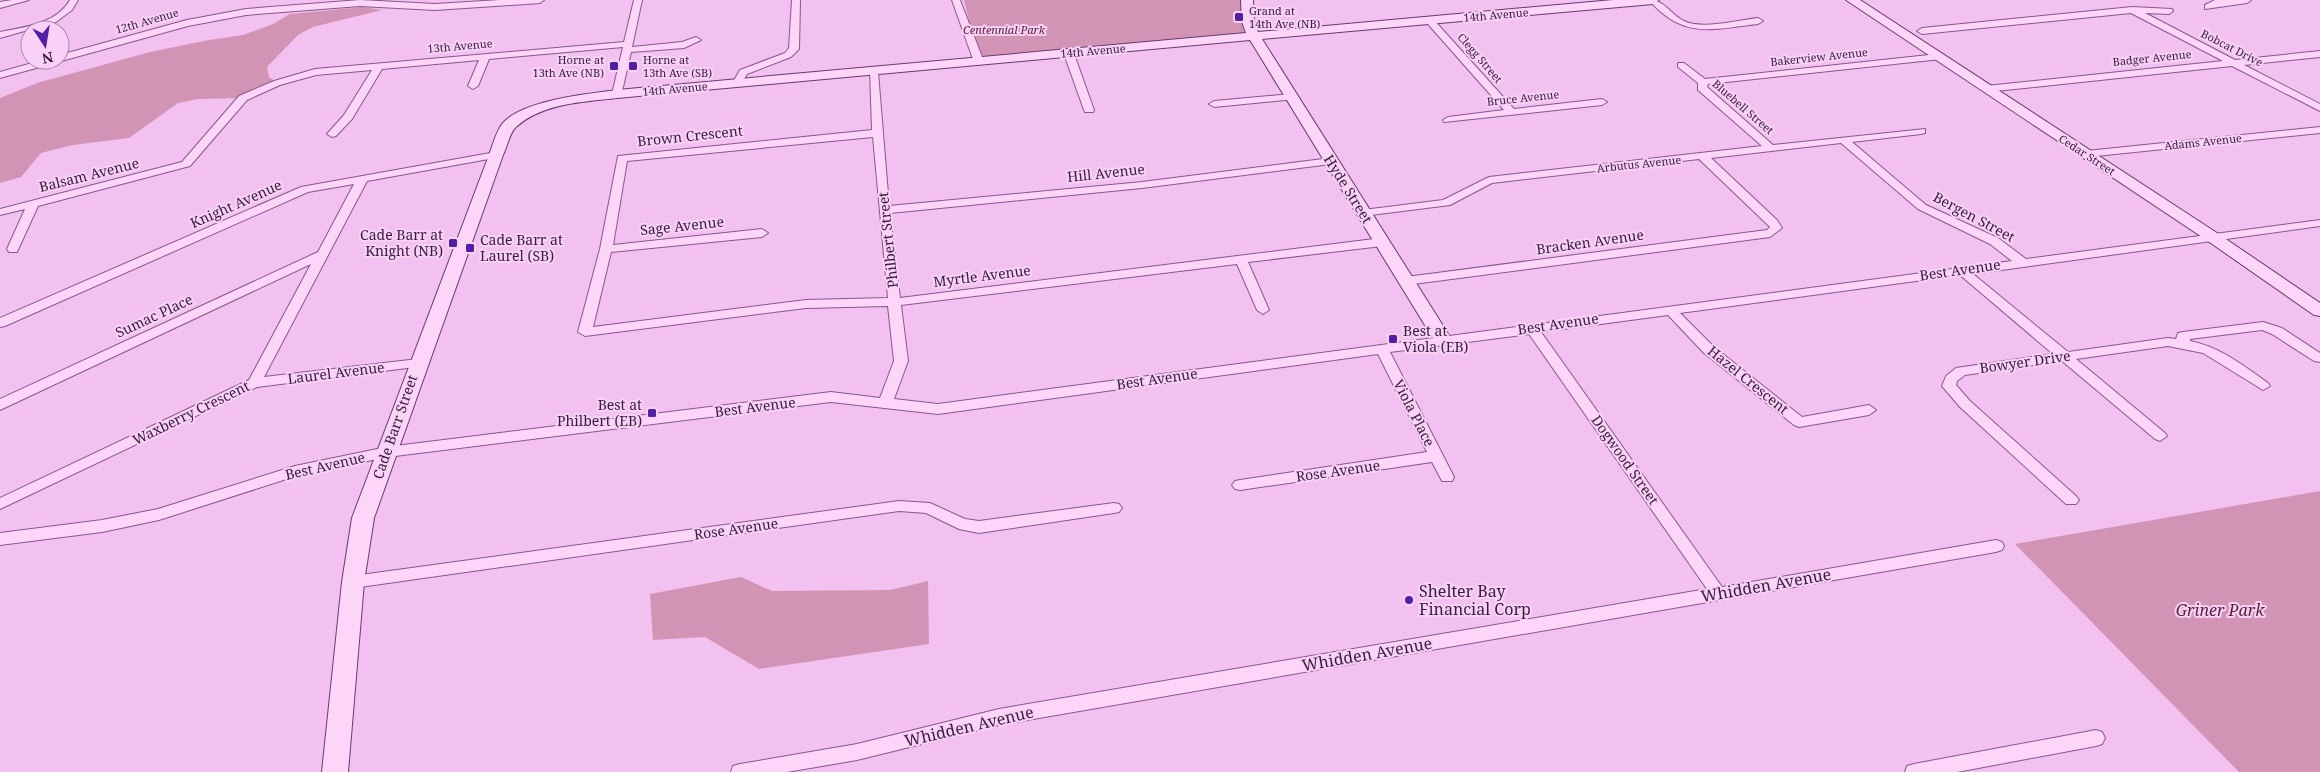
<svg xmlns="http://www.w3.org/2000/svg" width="2320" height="772" font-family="'Noto Serif',serif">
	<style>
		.green { fill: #d294b4 }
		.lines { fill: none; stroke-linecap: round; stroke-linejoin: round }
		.street-casing { stroke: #88568e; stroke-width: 2 }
		.secondary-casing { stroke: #683a6f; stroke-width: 2 }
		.street { fill: #fcd5f9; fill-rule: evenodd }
		.secondary { fill: #fcd5f9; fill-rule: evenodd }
		.poi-dot { fill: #4f20a3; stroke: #f9d1f6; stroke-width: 2 }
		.labels { text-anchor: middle; stroke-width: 4; stroke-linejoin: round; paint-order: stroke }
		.far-poi-label { font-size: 11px; fill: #371c3c; stroke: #f9d1f6; text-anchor: start }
		.far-street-label { font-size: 11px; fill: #371c3c; stroke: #f9d1f6 }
		.far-park-label { font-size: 11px; font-style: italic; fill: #5a2137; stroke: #f9d1f6 }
		.street-label { font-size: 14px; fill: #371c3c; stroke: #f9d1f6 }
		.poi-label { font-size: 14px; fill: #371c3c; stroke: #f9d1f6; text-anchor: end }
		.near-street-label { font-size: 16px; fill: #371c3c; stroke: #f9d1f6 }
		.near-poi-label { font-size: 16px; fill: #371c3c; stroke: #f9d1f6; text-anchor: start }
		.near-park-label { font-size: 16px; font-style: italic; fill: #5a2137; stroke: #f9d1f6 }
	</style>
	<rect width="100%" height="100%" fill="#f2c1ef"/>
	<g class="green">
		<path d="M964,0H1248L1254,37L979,62Z"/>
		<path d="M363,7L382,10L313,27L298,35L267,67L269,77L277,83L243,98L198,99L178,103L129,138L73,145L41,153L21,177L0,183V98L37,83L150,52L209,40L243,35L273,24L290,14Z"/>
		<path d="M2320,491V772H2239L2015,544Z"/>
		<path d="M741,577L772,591L890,590L928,581L929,644L759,669L705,637L653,640L650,594Z"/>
	</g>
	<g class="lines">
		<g class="street-casing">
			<g id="street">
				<path d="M12,0H29L0,8V2Z"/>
				<path d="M70,0H78L72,10L56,22L0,38V32C25,27 56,24 70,0Z"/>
				<path d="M360,0L435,4L500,0H544L540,3L435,10L360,6L246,15L188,26L0,78V72L43,60H60V55L187,20L246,9Z"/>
				<path d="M634,0H642L632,47L682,42L696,37L701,40L684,48L631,52L621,96L612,94L623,47L489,59L478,86L473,89L468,86L479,60L382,69L352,119L336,136L332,137L327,134L344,115L372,70L316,75L280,85L247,100L190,166L38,206L17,252H9L7,249L25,209L0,215V209L182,162L239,96L274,81L315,69L624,42Z"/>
				<path d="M792,0H800L799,49L791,57L747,74L740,86H734L732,84L740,70L785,53L789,48Z"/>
				<path d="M952,0H960L984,62L982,64L974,62Z"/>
				<path d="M1649,0C1665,0 1670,14 1684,21C1701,30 1739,20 1758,18L1763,21L1758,24C1712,29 1684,40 1649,0Z"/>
				<path d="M2215,0H2251L2247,3L2205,9V5Z"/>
				<path d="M2132,7L2172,9L2173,11L2169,14L2145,13L2235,60L2320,51V57L2244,65L2320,104V111L2232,66L1986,92L1981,89L1986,86L2223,61L2131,13L1922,34L1917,31L1922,28Z"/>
				<path d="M1430,18L1433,19L1514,109L1602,99L1607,102L1602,105L1444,122L1443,120L1448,117L1504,110L1427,23V19Z"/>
				<path d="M1069,51L1074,54L1094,110L1093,112H1085L1084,110L1064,54Z"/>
				<path d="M1938,54L1943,57L1941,59L1708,84L1707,87L1773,145L1925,129V133L1921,134L1852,142L1926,205L1998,238L2026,259L2320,220V226L1973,274L2068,352L2168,338L2176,339L2178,333L2183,332L2263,322L2282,328L2320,353V362L2314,361L2272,334L2262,330L2190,339V341C2220,347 2243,365 2268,383L2270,386L2263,390L2203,353L2168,346L2076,359L2165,433L2167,436L2160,441L2155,439L2062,361L1965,375L1957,381L1956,385L1970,401L2076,496L2079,500L2076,504H2066L1960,407L1942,386L1946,376L1956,368L2053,354L1960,275L1680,313L1714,347L1802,417L1869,405L1876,410L1869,415L1799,427L1794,425L1704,353L1668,315L1541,332L1722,587L1996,540L2002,542L2004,546L2002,550L1996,552L999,725L857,760L787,772H731L733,766L740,764L857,744L999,709L1707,589L1529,334L1390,352L1454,477L1452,481H1442L1432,462L1240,490L1235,489L1232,485L1235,481L1240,480L1427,452L1378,354L938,414L831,402L387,457L296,476L159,520L102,532L0,545V533L102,520L158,509L295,466L387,447L831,392L880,398L894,361L888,306L806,308L585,336L578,332L600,249L618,156L872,130L870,70L878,72L889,206L1142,182L1331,158L1336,161L1331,164L1142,188L890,213L900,298L1382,238L1388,242L1382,246L1248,262L1269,310L1263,314L1257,310L1237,264L901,305L908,361L894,399L938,404L2012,261L1990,244L1918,209L1841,143L1711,158L1777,220L1782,228L1770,237L1406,285L1400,281L1406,277L1767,230L1770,227L1699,159L1492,183L1450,205L1363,216L1357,213L1363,210L1443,200L1489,177L1762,146L1698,90V83L1678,67V63H1684L1705,79ZM873,137L888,298L806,300L593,327L611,252L762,237L768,233L762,229L613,245L627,161Z"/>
				<path d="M1291,94L1295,95V99L1214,107L1209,104L1214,101Z"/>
				<path d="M2320,127V133L2086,157L2081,154L2086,151Z"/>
				<path d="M496,152L501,155L500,157L367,181L264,377L418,359L425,363L423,366L257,387L0,509V498L249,380L311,264L0,410V399L318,252L354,184L308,192L5,326L0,327V318L301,187Z"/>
				<path d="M899,501L930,503L965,519L979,521L1114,503L1119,504L1122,508L1119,512L1114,513L979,533L959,529L926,513L899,511L353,588L347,586L345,582L347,578L353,576Z"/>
				<path d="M2096,730L2102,732L2105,738L2102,744L2096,746L1957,772H1905L1907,766L1914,764Z"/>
			</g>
		</g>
		<g class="secondary-casing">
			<g id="secondary">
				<path d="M1241,0H1253L1254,22L1258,32L1613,0H1659L1653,4L1262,39L1452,340L1449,344H1437L1434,340L1250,40L617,98C584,102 542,103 516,127C510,132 507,147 503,155L374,518L364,582L348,772H322L342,582L352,518L489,155C493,145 496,131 503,123C523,100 588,94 617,90L1246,33L1242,22Z"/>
				<path d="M1846,0H1860L2217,233L2320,303V316L2314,315L2205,239Z"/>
			</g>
		</g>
		<use href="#street" class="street"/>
		<use href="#secondary" class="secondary"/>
	</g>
	<g class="poi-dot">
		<rect x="1234" y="12" width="10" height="10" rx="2.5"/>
		<rect x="609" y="61" width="10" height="10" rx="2.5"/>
		<rect x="628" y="61" width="10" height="10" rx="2.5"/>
		<rect x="448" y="238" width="10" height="10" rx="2.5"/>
		<rect x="465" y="243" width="10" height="10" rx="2.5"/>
		<rect x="1388" y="334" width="10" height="10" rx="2.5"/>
		<rect x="647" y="408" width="10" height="10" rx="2.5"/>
		<circle cx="1409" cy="600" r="5"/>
	</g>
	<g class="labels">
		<g class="far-poi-label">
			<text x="1249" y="15">Grand at<tspan x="1249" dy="13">14th Ave (NB)</tspan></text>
			<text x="604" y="64" text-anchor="end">Horne at<tspan x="604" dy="13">13th Ave (NB)</tspan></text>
			<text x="643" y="64">Horne at<tspan x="643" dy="13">13th Ave (SB)</tspan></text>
		</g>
		<g class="far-street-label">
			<text transform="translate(1496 15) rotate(-5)" y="4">14th Avenue</text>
			<text transform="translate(147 21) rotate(-16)" y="4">12th Avenue</text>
			<text transform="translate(460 46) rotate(-5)" y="4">13th Avenue</text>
			<text transform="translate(2232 48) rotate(27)" y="4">Bobcat Drive</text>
			<text transform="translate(1093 51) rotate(-5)" y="4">14th Avenue</text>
			<text transform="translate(1819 57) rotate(-6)" y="4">Bakerview Avenue</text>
			<text transform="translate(1480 58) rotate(49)" y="4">Clegg Street</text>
			<text transform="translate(2152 58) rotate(-6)" y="4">Badger Avenue</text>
			<text transform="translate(675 89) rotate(-5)" y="4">14th Avenue</text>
			<text transform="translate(1523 98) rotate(-6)" y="4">Bruce Avenue</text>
			<text transform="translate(1743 107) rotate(41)" y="4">Bluebell Street</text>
			<text transform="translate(2203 142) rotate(-6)" y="4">Adams Avenue</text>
			<text transform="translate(2087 155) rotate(33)" y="4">Cedar Street</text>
			<text transform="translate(1639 164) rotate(-6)" y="4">Arbutus Avenue</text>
		</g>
		<g class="far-park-label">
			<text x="1004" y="34">Centennial Park</text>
		</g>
		<g class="street-label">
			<text transform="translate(690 136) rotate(-6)" y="5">Brown Crescent</text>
			<text transform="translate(1106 173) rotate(-6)" y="5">Hill Avenue</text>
			<text transform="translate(89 175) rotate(-14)" y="5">Balsam Avenue</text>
			<text transform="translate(1348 189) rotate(58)" y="5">Hyde Street</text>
			<text transform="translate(236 204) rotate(-24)" y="5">Knight Avenue</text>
			<text transform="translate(1974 217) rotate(28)" y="5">Bergen Street</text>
			<text transform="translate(682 226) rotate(-6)" y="5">Sage Avenue</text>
			<text transform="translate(888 240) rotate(-96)" y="5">Philbert Street</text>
			<text transform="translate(1590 242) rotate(-8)" y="5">Bracken Avenue</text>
			<text transform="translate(1960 270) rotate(-8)" y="5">Best Avenue</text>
			<text transform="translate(982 276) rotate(-7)" y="5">Myrtle Avenue</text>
			<text transform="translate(154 316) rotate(-25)" y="5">Sumac Place</text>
			<text transform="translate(1558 324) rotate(-8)" y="5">Best Avenue</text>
			<text transform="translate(2025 362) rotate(-8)" y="5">Bowyer Drive</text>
			<text transform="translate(336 373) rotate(-7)" y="5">Laurel Avenue</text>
			<text transform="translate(1157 379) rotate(-8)" y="5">Best Avenue</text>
			<text transform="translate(1748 380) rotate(39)" y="5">Hazel Crescent</text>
			<text transform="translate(755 407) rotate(-7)" y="5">Best Avenue</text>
			<text transform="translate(191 413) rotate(-26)" y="5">Waxberry Crescent</text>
			<text transform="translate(1414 413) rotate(63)" y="5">Viola Place</text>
			<text transform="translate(395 427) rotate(-71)" y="5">Cade Barr Street</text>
			<text transform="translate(1625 460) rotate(55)" y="5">Dogwood Street</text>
			<text transform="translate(325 466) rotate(-13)" y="5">Best Avenue</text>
			<text transform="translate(1338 471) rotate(-8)" y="5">Rose Avenue</text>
			<text transform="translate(736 529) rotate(-8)" y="5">Rose Avenue</text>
		</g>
		<g class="poi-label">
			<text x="443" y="240">Cade Barr at<tspan x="443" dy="16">Knight (NB)</tspan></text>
			<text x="480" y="245" text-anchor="start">Cade Barr at<tspan x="480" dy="16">Laurel (SB)</tspan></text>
			<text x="1403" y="336" text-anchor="start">Best at<tspan x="1403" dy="16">Viola (EB)</tspan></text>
			<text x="642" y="410">Best at<tspan x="642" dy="16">Philbert (EB)</tspan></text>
		</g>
		<g class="near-street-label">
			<text transform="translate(1766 585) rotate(-10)" y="6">Whidden Avenue</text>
			<text transform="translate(1367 654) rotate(-10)" y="6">Whidden Avenue</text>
			<text transform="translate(969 726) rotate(-13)" y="6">Whidden Avenue</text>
		</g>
		<g class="near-poi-label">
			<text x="1419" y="597">Shelter Bay<tspan x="1419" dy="18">Financial Corp</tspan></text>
		</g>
		<g class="near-park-label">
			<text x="2220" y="616">Griner Park</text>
		</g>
	</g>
	<g transform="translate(45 45) rotate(168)"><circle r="24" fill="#f9d1f6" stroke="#ab89ac"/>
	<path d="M0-4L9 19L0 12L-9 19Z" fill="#4f20a3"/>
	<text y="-8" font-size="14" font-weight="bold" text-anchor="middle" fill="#371c3c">N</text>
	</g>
</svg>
